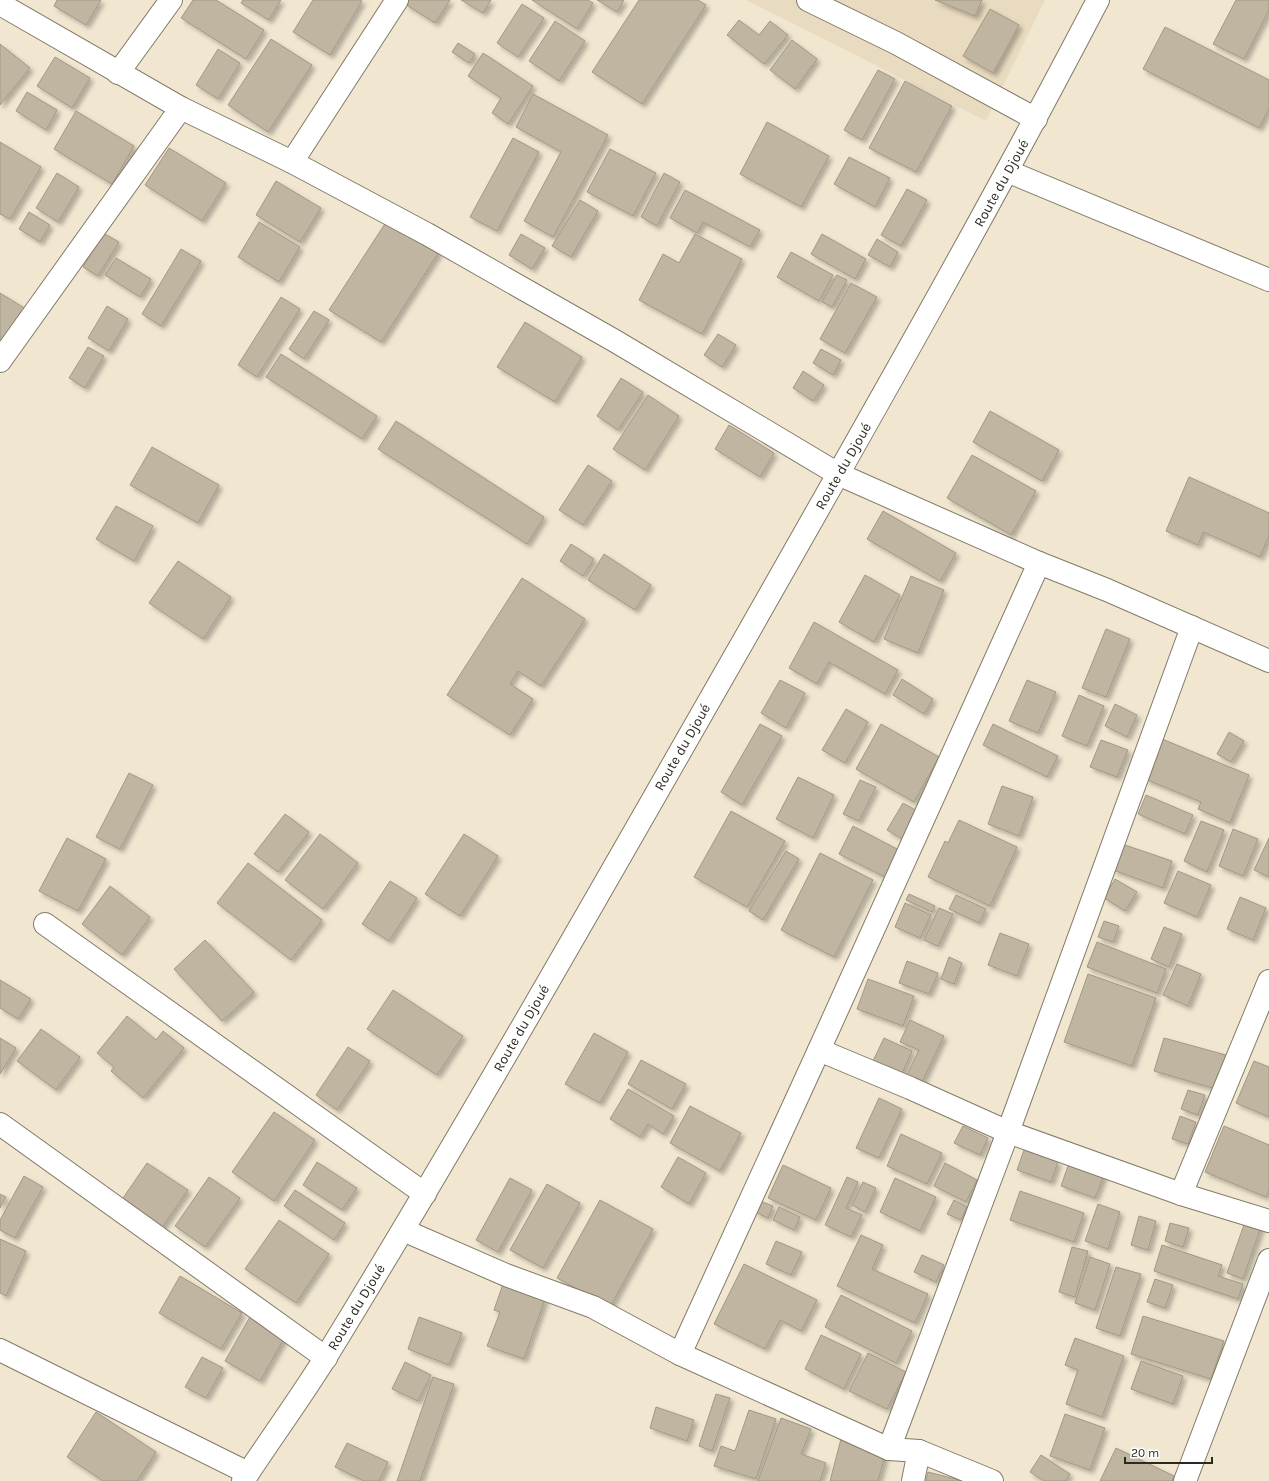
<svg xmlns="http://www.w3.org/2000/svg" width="1269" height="1481" font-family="Karla,sans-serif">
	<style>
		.built { fill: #e9dbbf }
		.building { fill: #bfb5a1; stroke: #a29884; filter: url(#shadow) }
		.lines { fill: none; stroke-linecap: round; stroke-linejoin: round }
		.minor-casing { stroke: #837a67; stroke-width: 24 }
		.major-casing { stroke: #837a67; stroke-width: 24 }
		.minor { stroke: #fff; stroke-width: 22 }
		.major { stroke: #fff; stroke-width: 22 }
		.labels { text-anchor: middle; stroke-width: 3; stroke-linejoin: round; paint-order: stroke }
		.street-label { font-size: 14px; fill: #2c2921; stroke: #fff }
	</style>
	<defs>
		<filter id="shadow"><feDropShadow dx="3.5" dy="3.5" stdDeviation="2" flood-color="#0004"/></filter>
	</defs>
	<rect width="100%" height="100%" fill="#f1e7d1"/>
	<path class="built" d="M746,0H1045L986,121Z"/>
	<g class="building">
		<path d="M57,0H101L86,25L54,6Z"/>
		<path d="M193,0H216L264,30L246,59L181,18Z"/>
		<path d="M243,0H281L269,20L241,3Z"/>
		<path d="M313,0H360L362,1L330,55L293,32Z"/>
		<path d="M408,0H450L435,23L405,4Z"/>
		<path d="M461,0H491L483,13Z"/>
		<path d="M532,0H588L593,3L577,29Z"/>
		<path d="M597,0H624L617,12Z"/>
		<path d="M639,0H698L706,5L642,104L592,72Z"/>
		<path d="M935,0H982L975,16Z"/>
		<path d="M1236,0H1269V10L1244,59L1213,44Z"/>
		<path d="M522,4L544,18L518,57L497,43Z"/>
		<path d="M990,9L1019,25L993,73L963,56Z"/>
		<path d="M739,20L759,35L770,21L788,35L764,64L727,35Z"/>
		<path d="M555,21L585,41L559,81L529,61Z"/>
		<path d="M1165,27L1269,80V109L1259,128L1143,69Z"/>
		<path d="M271,39L312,65L268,132L228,105Z"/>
		<path d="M792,40L817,59L795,89L770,70Z"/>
		<path d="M458,43L475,54L469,63L452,52Z"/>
		<path d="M0,44L30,68L0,105Z"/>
		<path d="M218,49L240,63L218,99L196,85Z"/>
		<path d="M483,53L533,86L508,124L492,113L501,98L468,76Z"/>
		<path d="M55,57L90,78L72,108L37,86Z"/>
		<path d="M878,70L895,79L862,140L844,130Z"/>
		<path d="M905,81L952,106L916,172L869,148Z"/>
		<path d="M27,92L57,110L46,130L16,111Z"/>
		<path d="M533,94L608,135L553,237L524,221L561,152L516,127Z"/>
		<path d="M76,111L134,146L112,184L54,149Z"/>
		<path d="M767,122L829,156L801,207L740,174Z"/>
		<path d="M513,138L539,152L497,231L470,217Z"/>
		<path d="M0,142L41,167L10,219L0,214Z"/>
		<path d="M169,148L226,183L202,221L145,185Z"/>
		<path d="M610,149L656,173L633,216L587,192Z"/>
		<path d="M849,157L890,178L875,207L834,184Z"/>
		<path d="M57,173L79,187L58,222L36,208Z"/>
		<path d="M664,173L680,182L657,226L641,217Z"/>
		<path d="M276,181L321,208L300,242L256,215Z"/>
		<path d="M907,189L927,200L901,246L881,235Z"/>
		<path d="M685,190L760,230L750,247L703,222L697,233L670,218Z"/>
		<path d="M580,200L598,211L571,257L552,246Z"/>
		<path d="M29,212L50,225L40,242L19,229Z"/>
		<path d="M388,219L439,252L381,342L329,310Z"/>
		<path d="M259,222L300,247L279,282L238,257Z"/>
		<path d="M103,233L119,242L98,276L83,267Z"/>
		<path d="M521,234L545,248L532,269L509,255Z"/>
		<path d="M695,234L742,259L702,334L639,300L663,254L679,263Z"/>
		<path d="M822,234L866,259L855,279L811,254Z"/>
		<path d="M877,239L898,252L890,267L868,255Z"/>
		<path d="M181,249L201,261L161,326L142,314Z"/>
		<path d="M791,252L833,275L819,301L777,277Z"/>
		<path d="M116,258L151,279L140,297L105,275Z"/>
		<path d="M837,275L847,280L832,307L822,302Z"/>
		<path d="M851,283L877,297L845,353L820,339Z"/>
		<path d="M0,293L26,309L5,345L0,342Z"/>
		<path d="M281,297L300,309L257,377L238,365Z"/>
		<path d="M107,306L128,319L109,351L88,338Z"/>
		<path d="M314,311L329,320L304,359L289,349Z"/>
		<path d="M525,322L582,357L555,402L497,367Z"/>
		<path d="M718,334L736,345L722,367L704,355Z"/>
		<path d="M88,347L104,356L85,388L69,378Z"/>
		<path d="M821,349L841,360L833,375L813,363Z"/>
		<path d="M281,354L377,416L362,439L266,377Z"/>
		<path d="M803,371L824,385L813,401L793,388Z"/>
		<path d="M621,378L643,392L618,430L597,416Z"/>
		<path d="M648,395L679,416L645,470L613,449Z"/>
		<path d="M990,411L1059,450L1042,481L973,442Z"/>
		<path d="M396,421L544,517L527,544L378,449Z"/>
		<path d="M729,425L774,453L760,477L715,449Z"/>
		<path d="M152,447L219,485L198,523L130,485Z"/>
		<path d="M972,455L1036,491L1011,535L947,498Z"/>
		<path d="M588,465L612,481L583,525L559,510Z"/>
		<path d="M1189,477L1269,513V536L1260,557L1203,532L1198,545L1166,531Z"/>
		<path d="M116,506L153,526L134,561L96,539Z"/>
		<path d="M883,511L956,553L940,581L867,539Z"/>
		<path d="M571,544L594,559L583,576L560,561Z"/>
		<path d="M604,554L651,585L635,610L588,580Z"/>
		<path d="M178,561L231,597L203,639L149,603Z"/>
		<path d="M865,575L900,595L874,642L839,622Z"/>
		<path d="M911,576L944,590L918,653L884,639Z"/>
		<path d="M522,578L585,619L541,686L518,671L510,684L533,699L510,735L447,695Z"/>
		<path d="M814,622L898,670L885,694L829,662L817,684L789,668Z"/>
		<path d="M1106,629L1130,639L1106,697L1082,688Z"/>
		<path d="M902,679L933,699L924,714L893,695Z"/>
		<path d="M780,680L805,693L786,728L761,713Z"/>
		<path d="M1027,680L1056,692L1038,733L1009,721Z"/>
		<path d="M1079,695L1104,706L1087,746L1062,736Z"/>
		<path d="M1115,704L1137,715L1127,737L1105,726Z"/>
		<path d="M846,709L868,722L845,763L822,750Z"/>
		<path d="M760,724L782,736L742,805L721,792Z"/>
		<path d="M881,724L939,757L914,802L856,769Z"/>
		<path d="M993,724L1058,756L1047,777L983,745Z"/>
		<path d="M1229,732L1244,741L1231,762L1217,754Z"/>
		<path d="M1162,739L1249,775L1230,823L1198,809L1201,802L1145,779Z"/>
		<path d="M1101,740L1128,750L1117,777L1090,767Z"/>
		<path d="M129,773L153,785L120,849L96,837Z"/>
		<path d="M798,777L834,795L813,838L776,819Z"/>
		<path d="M860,780L876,787L859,821L843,814Z"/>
		<path d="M1002,786L1033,797L1019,836L988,824Z"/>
		<path d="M1146,795L1193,815L1185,834L1138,814Z"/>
		<path d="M903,803L919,812L904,840L887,830Z"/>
		<path d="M731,811L785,841L747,907L694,877Z"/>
		<path d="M285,814L309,832L278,872L254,854Z"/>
		<path d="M959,820L1017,847L990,906L928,877L945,841L948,843Z"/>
		<path d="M1201,821L1224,830L1207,872L1184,861Z"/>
		<path d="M853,826L899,850L885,877L839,854Z"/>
		<path d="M1233,829L1258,839L1243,876L1219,866Z"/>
		<path d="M320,834L358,863L323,909L285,880Z"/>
		<path d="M464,834L498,856L460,916L425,894Z"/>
		<path d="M67,838L106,859L78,911L39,891Z"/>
		<path d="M1269,838V877L1254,870Z"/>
		<path d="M1122,844L1172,861L1163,888L1113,870Z"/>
		<path d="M786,851L799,859L763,920L749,911Z"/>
		<path d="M820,853L873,880L834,957L781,930Z"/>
		<path d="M248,863L322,920L291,960L217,903Z"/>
		<path d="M1178,871L1211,885L1197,917L1164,903Z"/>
		<path d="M1115,879L1137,892L1125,911L1104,898Z"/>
		<path d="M390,881L417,898L389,941L362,924Z"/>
		<path d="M110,886L150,917L122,955L82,924Z"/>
		<path d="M909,894L935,906L932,912L906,900Z"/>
		<path d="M956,895L986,909L979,923L949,909Z"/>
		<path d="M1240,897L1266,908L1253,940L1227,929Z"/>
		<path d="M905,903L931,915L920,938L895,927Z"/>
		<path d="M939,908L953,914L938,946L924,940Z"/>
		<path d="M1104,921L1119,926L1113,942L1098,937Z"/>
		<path d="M1164,927L1182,934L1169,967L1151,959Z"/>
		<path d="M1000,933L1029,944L1017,976L988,965Z"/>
		<path d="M205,940L254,992L222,1021L174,969Z"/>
		<path d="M1097,942L1166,969L1157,993L1087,967Z"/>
		<path d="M949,957L962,963L954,984L941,979Z"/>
		<path d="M907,961L938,973L929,994L899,983Z"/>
		<path d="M1177,964L1201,974L1188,1006L1163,995Z"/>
		<path d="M1088,974L1156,998L1132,1066L1064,1042Z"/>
		<path d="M868,979L914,996L903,1026L857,1009Z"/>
		<path d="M0,980L31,999L18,1019L0,1008Z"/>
		<path d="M393,990L463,1036L437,1075L367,1029Z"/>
		<path d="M127,1016L156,1040L163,1031L184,1048L143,1098L111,1071L114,1067L97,1053Z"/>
		<path d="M910,1020L944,1036L922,1082L907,1075L919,1050L900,1042Z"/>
		<path d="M41,1029L80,1057L56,1090L17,1061Z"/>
		<path d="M594,1033L628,1052L600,1103L565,1084Z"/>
		<path d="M0,1038L16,1048L0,1074Z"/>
		<path d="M884,1038L912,1051L901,1076L872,1063Z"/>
		<path d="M1164,1038L1226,1055L1216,1089L1154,1071Z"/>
		<path d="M348,1047L370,1061L337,1110L316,1095Z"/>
		<path d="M641,1060L686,1084L672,1109L628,1084Z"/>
		<path d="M1254,1061L1269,1067V1117L1236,1103Z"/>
		<path d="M628,1089L674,1116L663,1134L648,1124L640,1137L610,1119Z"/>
		<path d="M1188,1090L1205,1095L1198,1115L1181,1109Z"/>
		<path d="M879,1098L902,1109L879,1158L856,1148Z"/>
		<path d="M690,1106L741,1133L720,1171L670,1143Z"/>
		<path d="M274,1112L315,1140L274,1201L232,1172Z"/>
		<path d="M1180,1116L1196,1122L1188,1144L1172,1139Z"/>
		<path d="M963,1126L988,1138L980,1155L954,1143Z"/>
		<path d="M1224,1126L1269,1145V1190L1266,1197L1205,1172Z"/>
		<path d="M901,1134L942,1153L927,1184L887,1166Z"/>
		<path d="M1024,1150L1058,1162L1051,1182L1017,1170Z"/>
		<path d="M678,1157L706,1173L689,1204L661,1187Z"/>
		<path d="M317,1162L357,1188L342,1210L303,1185Z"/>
		<path d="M147,1163L188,1190L161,1229L121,1201Z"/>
		<path d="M945,1163L977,1180L966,1202L934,1186Z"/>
		<path d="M1069,1163L1104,1175L1095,1198L1061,1186Z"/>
		<path d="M783,1165L831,1188L816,1220L768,1198Z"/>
		<path d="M24,1176L43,1187L15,1238L0,1230V1220Z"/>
		<path d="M209,1177L240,1198L205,1247L175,1226Z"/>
		<path d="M847,1177L858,1182L846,1208L862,1215L851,1237L825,1225Z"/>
		<path d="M510,1178L532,1190L498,1252L476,1240Z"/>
		<path d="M895,1178L936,1197L920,1231L880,1212Z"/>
		<path d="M863,1182L876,1188L865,1212L852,1205Z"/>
		<path d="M547,1184L580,1203L543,1268L510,1250Z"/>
		<path d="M295,1190L345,1223L334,1240L284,1206Z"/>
		<path d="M1020,1191L1084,1213L1074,1242L1010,1220Z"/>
		<path d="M0,1194L6,1197L0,1208Z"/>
		<path d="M600,1200L653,1229L610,1307L557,1278Z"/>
		<path d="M954,1200L967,1207L961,1220L947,1214Z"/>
		<path d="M760,1201L773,1206L768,1218L755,1212Z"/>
		<path d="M1098,1204L1120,1212L1108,1249L1085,1241Z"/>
		<path d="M779,1207L800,1217L794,1230L773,1220Z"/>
		<path d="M1139,1216L1156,1221L1148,1250L1131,1245Z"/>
		<path d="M1246,1219L1262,1224L1243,1279L1227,1273Z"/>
		<path d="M279,1220L329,1254L296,1303L245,1269Z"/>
		<path d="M1170,1223L1189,1228L1183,1247L1165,1241Z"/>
		<path d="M861,1235L883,1245L872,1269L928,1294L915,1323L837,1286Z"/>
		<path d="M0,1239L26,1251L6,1296L0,1293Z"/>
		<path d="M776,1241L802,1252L791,1275L766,1264Z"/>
		<path d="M1162,1245L1222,1265L1218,1276L1243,1284L1238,1299L1154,1271Z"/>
		<path d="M1072,1247L1088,1251L1075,1297L1059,1292Z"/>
		<path d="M922,1255L944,1265L936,1282L914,1272Z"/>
		<path d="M1090,1257L1110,1264L1095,1310L1075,1303Z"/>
		<path d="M744,1264L817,1300L801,1331L780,1320L765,1349L714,1324Z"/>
		<path d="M1116,1267L1141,1274L1120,1336L1096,1328Z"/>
		<path d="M180,1276L242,1313L221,1349L159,1313Z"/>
		<path d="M1155,1279L1173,1285L1165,1308L1147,1302Z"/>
		<path d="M503,1284L545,1299L524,1359L487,1346L500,1312L494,1310Z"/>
		<path d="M841,1295L912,1331L896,1363L825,1327Z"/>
		<path d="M251,1315L286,1335L260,1381L225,1361Z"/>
		<path d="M1143,1316L1224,1341L1211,1379L1131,1354Z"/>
		<path d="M419,1317L462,1333L449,1365L408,1349Z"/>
		<path d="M821,1335L861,1354L844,1389L805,1369Z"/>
		<path d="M1075,1338L1124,1356L1102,1417L1066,1404L1078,1370L1065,1365Z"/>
		<path d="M868,1353L906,1372L887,1409L849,1391Z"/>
		<path d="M202,1357L223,1368L206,1398L185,1387Z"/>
		<path d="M1141,1361L1183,1376L1173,1404L1131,1389Z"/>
		<path d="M405,1362L431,1375L418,1401L392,1389Z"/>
		<path d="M433,1377L454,1384L420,1481H397Z"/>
		<path d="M716,1394L730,1398L712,1451L699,1446Z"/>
		<path d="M656,1407L694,1420L687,1441L650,1428Z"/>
		<path d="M749,1410L776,1419L756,1479L714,1466L721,1446L735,1451Z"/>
		<path d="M96,1412L156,1452L137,1481H103L67,1457Z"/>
		<path d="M1065,1414L1105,1428L1090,1470L1050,1456Z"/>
		<path d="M781,1418L811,1429L801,1454L826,1463L820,1481H758Z"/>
		<path d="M841,1439L886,1452L878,1481H830Z"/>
		<path d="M347,1443L388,1462L379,1481H364L335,1467Z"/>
		<path d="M1116,1448L1174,1476L1172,1481H1100Z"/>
		<path d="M1041,1455L1070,1474L1065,1481H1044L1030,1472Z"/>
		<path d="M928,1472L963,1481H926Z"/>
	</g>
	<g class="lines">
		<g class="minor-casing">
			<g id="minor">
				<path d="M808,0L896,43L1036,119"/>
				<path d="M0,4L181,108L292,162L427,234L615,341L838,474L1039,563L1107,590L1269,661"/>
				<path d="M118,73L171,0"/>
				<path d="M292,162L397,0"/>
				<path d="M1007,171L1269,280"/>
				<path d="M0,361L181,108"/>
				<path d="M45,924L425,1194"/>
				<path d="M819,1050L910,1088L1008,1132L1181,1194L1269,1221"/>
				<path d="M0,1124L326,1358"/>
				<path d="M1181,1194L1269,981"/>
				<path d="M403,1230L506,1275L593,1307L680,1354L889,1449L919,1451L992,1481"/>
				<path d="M0,1350L248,1473"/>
				<path d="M680,1354L819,1050L1039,563"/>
				<path d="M889,1449L1008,1132L1192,627"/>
				<path d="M913,1481L919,1451"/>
				<path d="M1185,1481L1269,1260"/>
			</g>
		</g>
		<g class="major-casing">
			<path id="major" d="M243,1481C271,1438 302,1396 329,1352C471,1120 605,883 740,647C862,432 984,219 1098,0"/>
		</g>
		<use href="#minor" class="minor"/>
		<use href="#major" class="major"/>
	</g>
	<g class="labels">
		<g class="street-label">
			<text transform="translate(1001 183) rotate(-61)" y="5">Route du Djoué</text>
			<text transform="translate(843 466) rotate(-60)" y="5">Route du Djoué</text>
			<text transform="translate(682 747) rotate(-60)" y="5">Route du Djoué</text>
			<text transform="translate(521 1028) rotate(-60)" y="5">Route du Djoué</text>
			<text transform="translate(356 1307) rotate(-59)" y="5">Route du Djoué</text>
		</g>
	</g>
	<path d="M1125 1457v6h87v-6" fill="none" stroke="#2c2921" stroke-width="2"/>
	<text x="1131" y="1457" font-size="12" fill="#2c2921" stroke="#ffffff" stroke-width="3" paint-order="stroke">20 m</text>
</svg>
